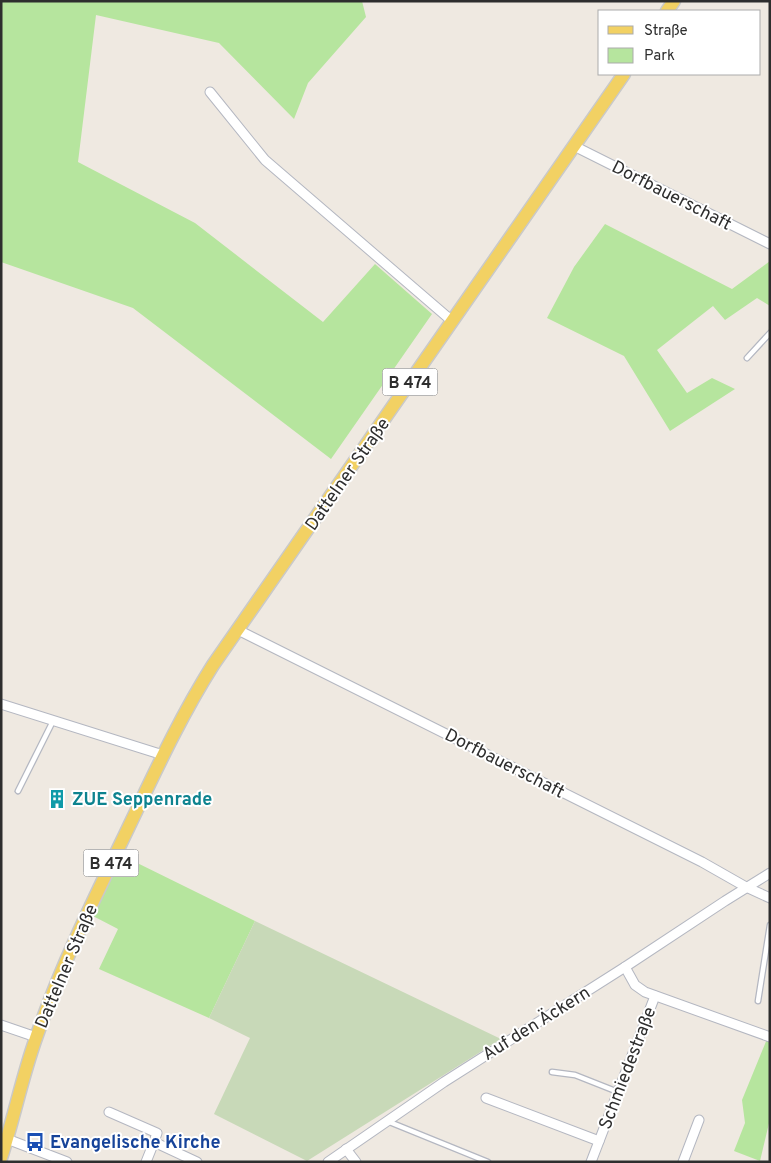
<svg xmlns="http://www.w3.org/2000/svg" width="771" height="1163" font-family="Overpass,sans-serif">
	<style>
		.green { fill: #b6e59e }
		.cemetery { fill: #c8d9b8 }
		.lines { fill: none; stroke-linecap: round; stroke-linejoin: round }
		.lane-casing { stroke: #b4b7c1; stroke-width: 7 }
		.street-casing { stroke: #b4b7c1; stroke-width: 11 }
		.primary-casing { stroke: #c9c9c9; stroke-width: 15 }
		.lane { stroke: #fff; stroke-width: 4.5 }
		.street { stroke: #fff; stroke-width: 9 }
		.primary { stroke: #f2d163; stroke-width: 12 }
		.labels { text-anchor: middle; stroke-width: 4; stroke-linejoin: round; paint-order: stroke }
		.shield { fill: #fff; stroke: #6d6d6d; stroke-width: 1 }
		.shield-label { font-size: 16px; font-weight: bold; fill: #2e2e2e }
		.street-label { font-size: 18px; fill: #2e2e2e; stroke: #fff }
		.culture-label { font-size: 18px; font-weight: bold; fill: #0d838f; stroke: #fff; text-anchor: start }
		.transit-label { font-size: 18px; font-weight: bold; fill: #164399; stroke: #fff; text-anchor: start }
	</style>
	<rect width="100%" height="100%" fill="#efe9e1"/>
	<g class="green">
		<path d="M1,1H362L366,17L308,83L294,119L219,43L96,15L78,162L195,223L323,322L375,264L432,314L331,459L133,308L1,262Z"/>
		<path d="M605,224L732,289L770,261V306L757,298L725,320L713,306L657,350L687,393L712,378L735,389L670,431L624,356L547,318L574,267Z"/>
		<path d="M121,855L255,921L209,1018L99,969L118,929L93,916Z"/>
		<path d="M767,1039L770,1040V1119L760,1161L734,1151L745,1123L742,1100Z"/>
	</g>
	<path class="cemetery" d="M255,921L501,1039L307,1161L214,1114L250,1038L209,1018Z"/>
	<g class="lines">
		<g class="lane-casing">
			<g id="lane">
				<path d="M747,358L770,333"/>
				<path d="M18,791L53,721"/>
				<path d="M758,1001L770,925"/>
				<path d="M552,1072L575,1075L618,1092"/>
				<path d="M387,1121L488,1162"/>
			</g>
		</g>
		<g class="street-casing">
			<g id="street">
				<path d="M210,92L265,160L452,321"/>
				<path d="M574,146L770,244"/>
				<path d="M238,630L702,862L746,887L770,898"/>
				<path d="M1,704L163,755"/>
				<path d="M625,967L635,985L645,992L770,1037"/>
				<path d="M1,1025L36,1037"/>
				<path d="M486,1098L599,1141"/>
				<path d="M109,1112L157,1133L154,1142L197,1162"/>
				<path d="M7,1139L67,1162"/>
				<path d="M346,1149L356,1162"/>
				<path d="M146,1162L154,1142"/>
				<path d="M328,1162L444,1082L625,967L725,901L770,873"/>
				<path d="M591,1162L655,996"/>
				<path d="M683,1162L699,1120"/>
			</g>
		</g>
		<g class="primary-casing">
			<g id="primary">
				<path d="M667,11L674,1"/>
				<path d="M1,1158C14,1118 22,1077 36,1038C59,971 90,907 121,843C150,783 177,722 213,665L624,74"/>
			</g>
		</g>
		<use href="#lane" class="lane"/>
		<use href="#street" class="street"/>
		<use href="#primary" class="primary"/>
	</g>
	<defs>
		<g id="building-bare" transform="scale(1.5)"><path d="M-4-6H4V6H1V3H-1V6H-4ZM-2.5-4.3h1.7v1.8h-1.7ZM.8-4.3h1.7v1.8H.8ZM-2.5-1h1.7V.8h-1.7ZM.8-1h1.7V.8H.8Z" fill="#0f9aa8" stroke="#fff" stroke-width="2.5" paint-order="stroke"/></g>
		<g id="bus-bare" transform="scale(1.5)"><path d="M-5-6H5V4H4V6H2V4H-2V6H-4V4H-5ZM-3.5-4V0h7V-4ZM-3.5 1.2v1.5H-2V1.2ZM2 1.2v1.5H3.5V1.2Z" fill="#1a4fb4" stroke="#fff" stroke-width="2.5" paint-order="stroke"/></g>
	</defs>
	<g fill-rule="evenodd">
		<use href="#building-bare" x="57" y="799"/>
		<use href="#bus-bare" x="35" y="1142"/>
	</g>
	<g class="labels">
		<g class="shield">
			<rect x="382.5" y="368.5" width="55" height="27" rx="4"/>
			<rect x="83.5" y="849.5" width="55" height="27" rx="4"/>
		</g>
		<g class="shield-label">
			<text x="410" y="388">B 474</text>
			<text x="111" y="869">B 474</text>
		</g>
		<g class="street-label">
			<text transform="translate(672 195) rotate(27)" y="6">Dorfbauerschaft</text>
			<text transform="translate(347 474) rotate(-55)" y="6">Dattelner Straße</text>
			<text transform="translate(505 763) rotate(27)" y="6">Dorfbauerschaft</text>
			<text transform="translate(66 966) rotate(-67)" y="6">Dattelner Straße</text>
			<text transform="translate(536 1023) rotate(-32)" y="6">Auf den Äckern</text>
			<text transform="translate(627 1068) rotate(-69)" y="6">Schmiedestraße</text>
		</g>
		<g class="culture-label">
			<text x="72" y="805">ZUE Seppenrade</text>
		</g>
		<g class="transit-label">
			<text x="50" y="1148">Evangelische Kirche</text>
		</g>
	</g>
	<rect width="771" height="1163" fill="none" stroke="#2e2e2e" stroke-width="5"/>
	<rect x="598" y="10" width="162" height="65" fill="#ffffff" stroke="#ababab"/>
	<rect x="608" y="26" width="25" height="8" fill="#f2d163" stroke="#ababab"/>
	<text x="644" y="35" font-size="15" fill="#2e2e2e">Straße</text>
	<rect x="608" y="48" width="25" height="15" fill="#b6e59e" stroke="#ababab"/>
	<text x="644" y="60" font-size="15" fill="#2e2e2e">Park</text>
</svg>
